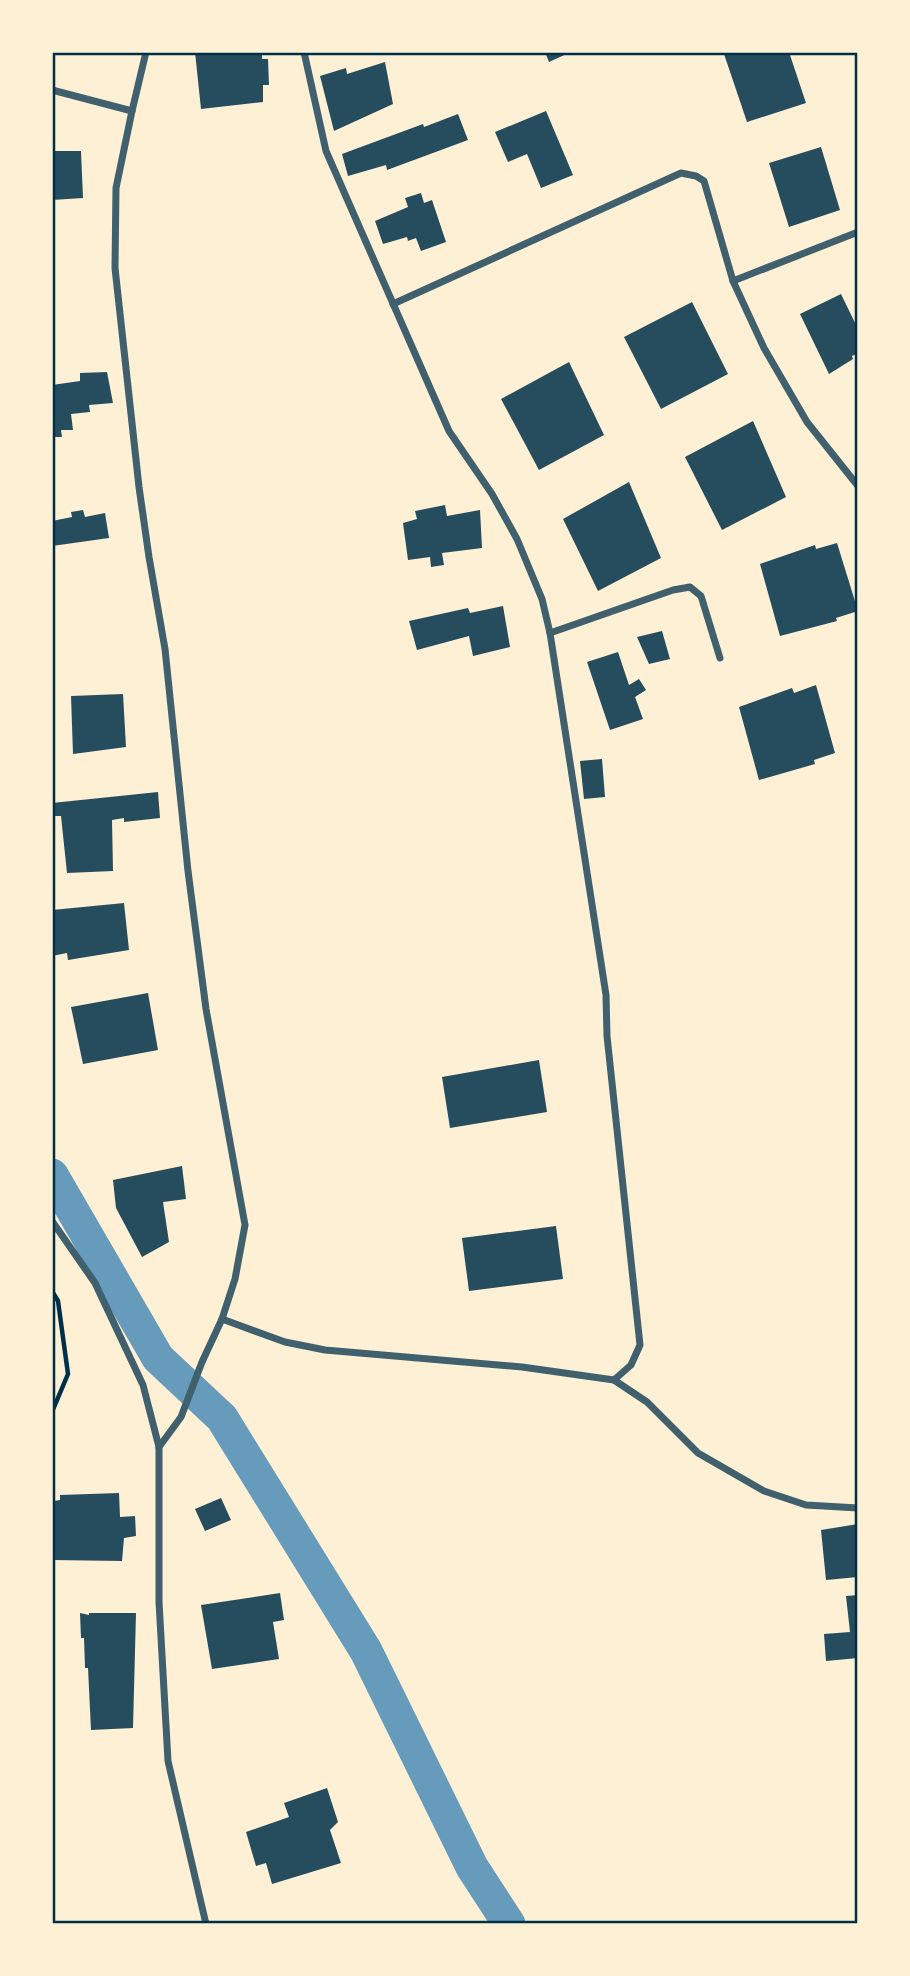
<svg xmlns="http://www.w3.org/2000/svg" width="910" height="1976" font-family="'Source Sans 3',sans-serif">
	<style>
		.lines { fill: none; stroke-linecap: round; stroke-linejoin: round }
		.canal { stroke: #669bbc; stroke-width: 33 }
		.building { fill: #264d5e }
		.path { stroke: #003049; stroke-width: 4.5 }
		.minor { stroke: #3f606c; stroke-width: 7 }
		.neatline { fill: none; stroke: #003049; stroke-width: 2.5 }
	</style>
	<rect width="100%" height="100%" fill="#fdf0d5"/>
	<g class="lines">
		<path class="canal" d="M52,1175L158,1358L222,1418L366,1651L472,1867L509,1924"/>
	</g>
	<g class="building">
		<path d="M195,52H262V59H268L269,85H263V102L201,109Z"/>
		<path d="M545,52H571L549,62Z"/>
		<path d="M727,52H789L806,103L747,122L724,54Z"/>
		<path d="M385,62L393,104L334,131L320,76L346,68L347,74Z"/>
		<path d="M546,111L573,175L541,188L527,154L508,162L495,132Z"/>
		<path d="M458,114L468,140L387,170L386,165L348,176L342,154L423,124L424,127Z"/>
		<path d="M821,147L840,210L789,227L769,163Z"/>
		<path d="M52,151H81L83,198L52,200Z"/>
		<path d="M421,193L424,203L432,200L446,242L421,251L416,238L408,241L407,237L383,244L375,221L408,207L405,198Z"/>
		<path d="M841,294L858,329V353L852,356L853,359L829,374L800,314Z"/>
		<path d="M692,302L728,374L661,409L624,337Z"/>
		<path d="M569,362L604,435L539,470L501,399Z"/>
		<path d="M107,372L113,403L89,405L90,412L71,414L73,430H61L62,437H52V385L80,381V373Z"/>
		<path d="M753,421L786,497L722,530L685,457Z"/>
		<path d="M629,482L661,558L598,591L563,519Z"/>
		<path d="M445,505L447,516L480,510L482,548L442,553L444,565L431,567L430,557L408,560L403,523L417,519L415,511Z"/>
		<path d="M83,510L85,517L105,513L109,538L52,546V521L72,517L71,512Z"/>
		<path d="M837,543L858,611L836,618L837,621L780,636L760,564L815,545L816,549Z"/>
		<path d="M503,606L510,647L473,656L469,636L417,650L409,621L468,608L470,613Z"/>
		<path d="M662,631L670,659L649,664L637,637Z"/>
		<path d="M618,652L629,685L639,679L646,690L635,697L643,719L610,730L587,662Z"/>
		<path d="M816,685L835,753L814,760L815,764L759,780L739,707L792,688L794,693Z"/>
		<path d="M123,694L126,747L73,754L71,696Z"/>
		<path d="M602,759L605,797L584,799L580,761Z"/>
		<path d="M158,792L160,818L124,822V818L112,820L113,871L67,873L61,816H52V803Z"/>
		<path d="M124,903L129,950L68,960L67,953L52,956V910Z"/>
		<path d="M148,993L158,1050L83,1064L71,1007Z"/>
		<path d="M539,1060L547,1112L450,1128L442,1077Z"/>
		<path d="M182,1166L186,1199L163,1202L169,1242L142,1257L116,1208L113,1180Z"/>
		<path d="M556,1226L563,1279L469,1291L462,1238Z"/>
		<path d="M119,1493L120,1517L135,1516L136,1536L124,1538L122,1561L52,1560L54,1501L60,1500V1495Z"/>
		<path d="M221,1498L231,1520L205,1531L195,1509Z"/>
		<path d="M858,1524V1577L826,1580L821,1530Z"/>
		<path d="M280,1593L284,1620L273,1622L279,1659L212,1669L201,1605Z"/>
		<path d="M858,1595V1658L826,1661L824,1634L850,1632L846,1596Z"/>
		<path d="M80,1613L89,1615V1613H136L133,1728L91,1730L88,1668H85L84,1638H81Z"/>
		<path d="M327,1788L338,1822L330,1830L341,1863L272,1884L266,1863L256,1866L246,1832L289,1817L284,1803Z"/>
	</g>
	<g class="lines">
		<path class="path" d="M52,1291L58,1301L68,1374L52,1412"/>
		<g class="minor">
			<path d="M146,52L132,111L116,188L115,268L139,487L149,557L165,649L188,871L206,1009L245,1225L235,1279L222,1319L202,1362L181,1417L159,1447"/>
			<path d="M304,52L326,151L449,431L492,494L517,539L542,599L550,633L606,995L607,1036L640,1345L631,1365L614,1380"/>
			<path d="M52,90L132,111"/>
			<path d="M733,281L858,232"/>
			<path d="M393,304L681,173L696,176L704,181L733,281L764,348L807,422L858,486"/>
			<path d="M550,633L673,590L690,587L701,596L720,658"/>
			<path d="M52,1221L95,1283L143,1385L159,1447V1602L168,1761L206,1924"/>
			<path d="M222,1319L285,1342L325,1350L522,1367L614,1380L647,1402L698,1453L764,1491L806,1505L858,1508"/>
		</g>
	</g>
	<rect width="910" height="1976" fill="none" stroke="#fdf0d5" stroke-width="108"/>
	<rect x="54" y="54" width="802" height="1868" class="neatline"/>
</svg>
